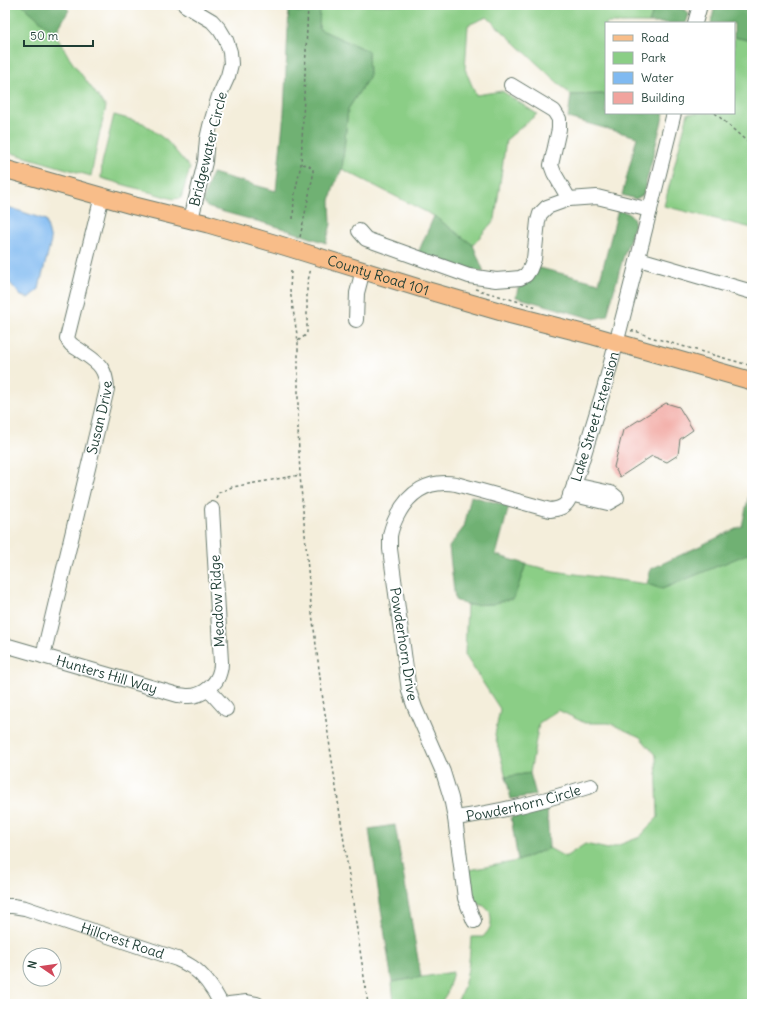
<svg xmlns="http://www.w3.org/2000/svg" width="757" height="1009" font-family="Delius,sans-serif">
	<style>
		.green { fill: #8bce86; stroke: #55865d }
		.forest { fill: #70b173; stroke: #487754 }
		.water { fill: #80baf1; stroke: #507c92 }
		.building { fill: #f1a49e }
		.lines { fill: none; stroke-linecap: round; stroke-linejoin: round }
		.minor-casing { stroke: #6a7b6e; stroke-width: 16 }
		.major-casing { stroke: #6a7b6e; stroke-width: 19 }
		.path { stroke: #6a7b6e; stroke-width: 1.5; stroke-dasharray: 3 3; stroke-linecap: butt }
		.minor { stroke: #fff; stroke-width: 14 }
		.major { stroke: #f8bd89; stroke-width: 17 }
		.labels { text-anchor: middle; stroke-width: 4; stroke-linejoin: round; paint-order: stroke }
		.street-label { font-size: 14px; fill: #1f3d34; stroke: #fff }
	</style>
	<rect width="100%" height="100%" fill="#fff"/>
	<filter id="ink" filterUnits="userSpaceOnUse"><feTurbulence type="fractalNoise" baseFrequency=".025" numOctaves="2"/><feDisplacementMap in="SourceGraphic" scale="8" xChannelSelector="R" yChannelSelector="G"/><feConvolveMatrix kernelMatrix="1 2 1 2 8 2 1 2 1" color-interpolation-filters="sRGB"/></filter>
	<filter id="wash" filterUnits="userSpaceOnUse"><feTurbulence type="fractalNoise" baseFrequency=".012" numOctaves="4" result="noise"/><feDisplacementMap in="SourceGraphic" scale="16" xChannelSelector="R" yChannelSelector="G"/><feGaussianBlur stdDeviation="0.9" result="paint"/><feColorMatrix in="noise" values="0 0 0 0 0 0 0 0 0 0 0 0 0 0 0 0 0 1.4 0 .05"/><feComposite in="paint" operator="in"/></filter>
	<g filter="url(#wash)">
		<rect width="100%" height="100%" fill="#f4eedb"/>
		<g class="green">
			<path d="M5,5H23L55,34L72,62L106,107L98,140L91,176L5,151Z"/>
			<path d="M320,5H655L649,23H606V94L571,95L487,17L468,25L465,69L476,95L502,91L537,114L506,140L495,219L473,245L434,216L342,169L348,109L369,77L368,51L319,29Z"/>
			<path d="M734,37L748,40L752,39V228L664,206L688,113H734Z"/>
			<path d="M114,115L143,123L167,141L190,168L181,198L173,199L101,178L102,163Z"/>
			<path d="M751,552H752V1004H456C469,980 469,962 471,937H483C492,927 492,924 490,912L484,906L474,902L471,896L469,870L518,861L549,848L565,857L585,844L608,849L640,837L658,817L656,756L640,737L609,723H585L558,710L539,723L530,773L506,777L495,735L500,709L465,655L467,605L492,604L514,598L526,564L554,571L647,584L662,589Z"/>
			<path d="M453,972L447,993L440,1004H394L392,982Z"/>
		</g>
		<g class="forest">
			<path d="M23,5H64L69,10L55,34Z"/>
			<path d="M302,5H320L319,29L368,51L369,77L348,109L342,169L334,186L330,201L331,224L326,243L275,226L213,209L207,207L203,201L212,173L276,191L284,113L289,8L295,11L301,12Z"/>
			<path d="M655,5H662L686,10L689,14L686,23H649Z"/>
			<path d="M715,5H752V39L748,40L734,37V23H711Z"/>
			<path d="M606,94V113H664L643,195L636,199L622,195L637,137L568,118L571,95Z"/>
			<path d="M618,210L628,213L633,217L635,224L623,258L607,316L594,319L516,297L518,288C527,285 531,275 536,267L599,283Z"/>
			<path d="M434,216L473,245L484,272L468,270L418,253Z"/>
			<path d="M752,481V552L662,589L647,584L651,569L742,526Z"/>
			<path d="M471,496L509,506L496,555L526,564L514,598L492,604L467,605L455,600L449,547L464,527Z"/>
			<path d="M530,773L536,795L511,799L506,777Z"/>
			<path d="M547,808L549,848L518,861L511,817Z"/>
			<path d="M395,825L421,977L392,982L369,829Z"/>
		</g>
		<path class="water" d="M5,206L46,220L51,241L41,280L39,289L28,298L21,296L5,277Z"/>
		<g id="blocks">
			<path class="building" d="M666,403L679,407L693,430L680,439L678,455L667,462L652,456L620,477L614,467L623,430Z"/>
		</g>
	</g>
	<g filter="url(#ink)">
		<use href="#blocks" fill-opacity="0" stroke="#6a7b6e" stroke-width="1"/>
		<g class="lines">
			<g class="minor-casing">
				<g id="minor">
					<path d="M185,5L212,21L220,30L226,40L230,52L231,64L228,76L219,96L210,126L207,139L205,162L191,219"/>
					<path d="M695,23L700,5"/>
					<path d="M511,85L554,111L559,119V129L551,165L554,173L569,199"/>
					<path d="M359,231L366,239L469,276L496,280L509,279L520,278L526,275L530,269L534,259L538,221L540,214L547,207L569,199L597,197L650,210"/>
					<path d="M639,259L752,292"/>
					<path d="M356,320L357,293L363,270"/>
					<path d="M570,494L608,503L617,498L611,493L574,485"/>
					<path id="s1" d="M5,645L178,695C181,695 184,696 187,696C202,697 217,685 220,671C221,668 221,665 221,662L212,509"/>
					<path id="s2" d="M43,656L107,389C106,365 96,362 78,349C73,346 69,344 67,338L102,196"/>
					<path d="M208,689L226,709"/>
					<path id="s3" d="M455,818C501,812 547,800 591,786"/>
					<path id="s4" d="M5,906H13L25,908L177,959C182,961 187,964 192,967C205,976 214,990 221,1004"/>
					<path id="s5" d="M474,921L465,898L455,818L451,798L443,772L415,708L409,691L390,549C390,545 390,540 390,536C391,529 394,522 397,516C409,492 429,479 456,484L550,510C557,509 564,508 568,501C573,491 576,478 580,467C588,441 596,415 604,389C629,297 651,205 674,113"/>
					<path d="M229,1004L247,1002L257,1004"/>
				</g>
			</g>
			<g class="major-casing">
				<g id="major">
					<path id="s6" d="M5,169L135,206L208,224L277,244L429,291L512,315L594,336L752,381"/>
				</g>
			</g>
			<g class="path">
				<path d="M715,113L752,146"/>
				<path d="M293,219L294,198L301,164L308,5"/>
				<path d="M300,237L313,176V169L308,165L301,164"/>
				<path d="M291,271L290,290L298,341V429L300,475L311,605L322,693L368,1004"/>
				<path d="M475,289L537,307"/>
				<path d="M631,331C635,330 643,334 647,336L752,366"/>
				<path d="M298,341L306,335L307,332V285L311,268"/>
				<path d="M216,498L218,493L232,487L300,475"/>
			</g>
			<use href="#minor" class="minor"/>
			<use href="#major" class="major"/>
		</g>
	</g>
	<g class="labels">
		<g class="street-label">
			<text transform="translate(208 149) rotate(-76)" y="5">Bridgewater Circle</text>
			<text dy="5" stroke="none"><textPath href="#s6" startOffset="388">County Road 101</textPath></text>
			<text dy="5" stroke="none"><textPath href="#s5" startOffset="698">Lake Street Extension</textPath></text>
			<text dy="5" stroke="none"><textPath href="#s2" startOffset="245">Susan Drive</textPath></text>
			<text transform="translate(217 601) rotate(-93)" y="5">Meadow Ridge</text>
			<text transform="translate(404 644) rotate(81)" y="5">Powderhorn Drive</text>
			<text dy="5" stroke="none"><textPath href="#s1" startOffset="106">Hunters Hill Way</textPath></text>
			<text dy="5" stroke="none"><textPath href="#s3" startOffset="70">Powderhorn Circle</textPath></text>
			<text dy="5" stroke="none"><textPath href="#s4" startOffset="123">Hillcrest Road</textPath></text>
		</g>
	</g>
	<rect width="757" height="1009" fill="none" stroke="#fff" stroke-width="20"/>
	<rect x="605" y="22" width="130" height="92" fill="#ffffff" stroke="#a5b1ae"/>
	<rect x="613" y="35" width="20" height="6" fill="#f8bd89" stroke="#a5b1ae"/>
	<text x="641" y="42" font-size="12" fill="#1f3d34">Road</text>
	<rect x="613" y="52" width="20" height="12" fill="#8bce86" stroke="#a5b1ae"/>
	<text x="641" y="62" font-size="12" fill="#1f3d34">Park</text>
	<rect x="613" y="72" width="20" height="12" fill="#80baf1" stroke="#a5b1ae"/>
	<text x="641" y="82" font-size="12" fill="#1f3d34">Water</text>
	<rect x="613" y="92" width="20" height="12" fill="#f1a49e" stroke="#a5b1ae"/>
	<text x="641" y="102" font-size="12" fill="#1f3d34">Building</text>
	<g transform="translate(42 967) rotate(283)"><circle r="19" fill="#ffffff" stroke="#a5b1ae"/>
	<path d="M0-3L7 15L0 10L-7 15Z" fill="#d1495b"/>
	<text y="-6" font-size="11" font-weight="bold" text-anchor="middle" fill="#1f3d34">N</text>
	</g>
	<path d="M24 40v6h69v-6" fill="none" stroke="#1f3d34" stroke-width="2"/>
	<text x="30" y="40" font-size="12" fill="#1f3d34" stroke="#ffffff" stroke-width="3" paint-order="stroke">50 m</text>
</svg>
